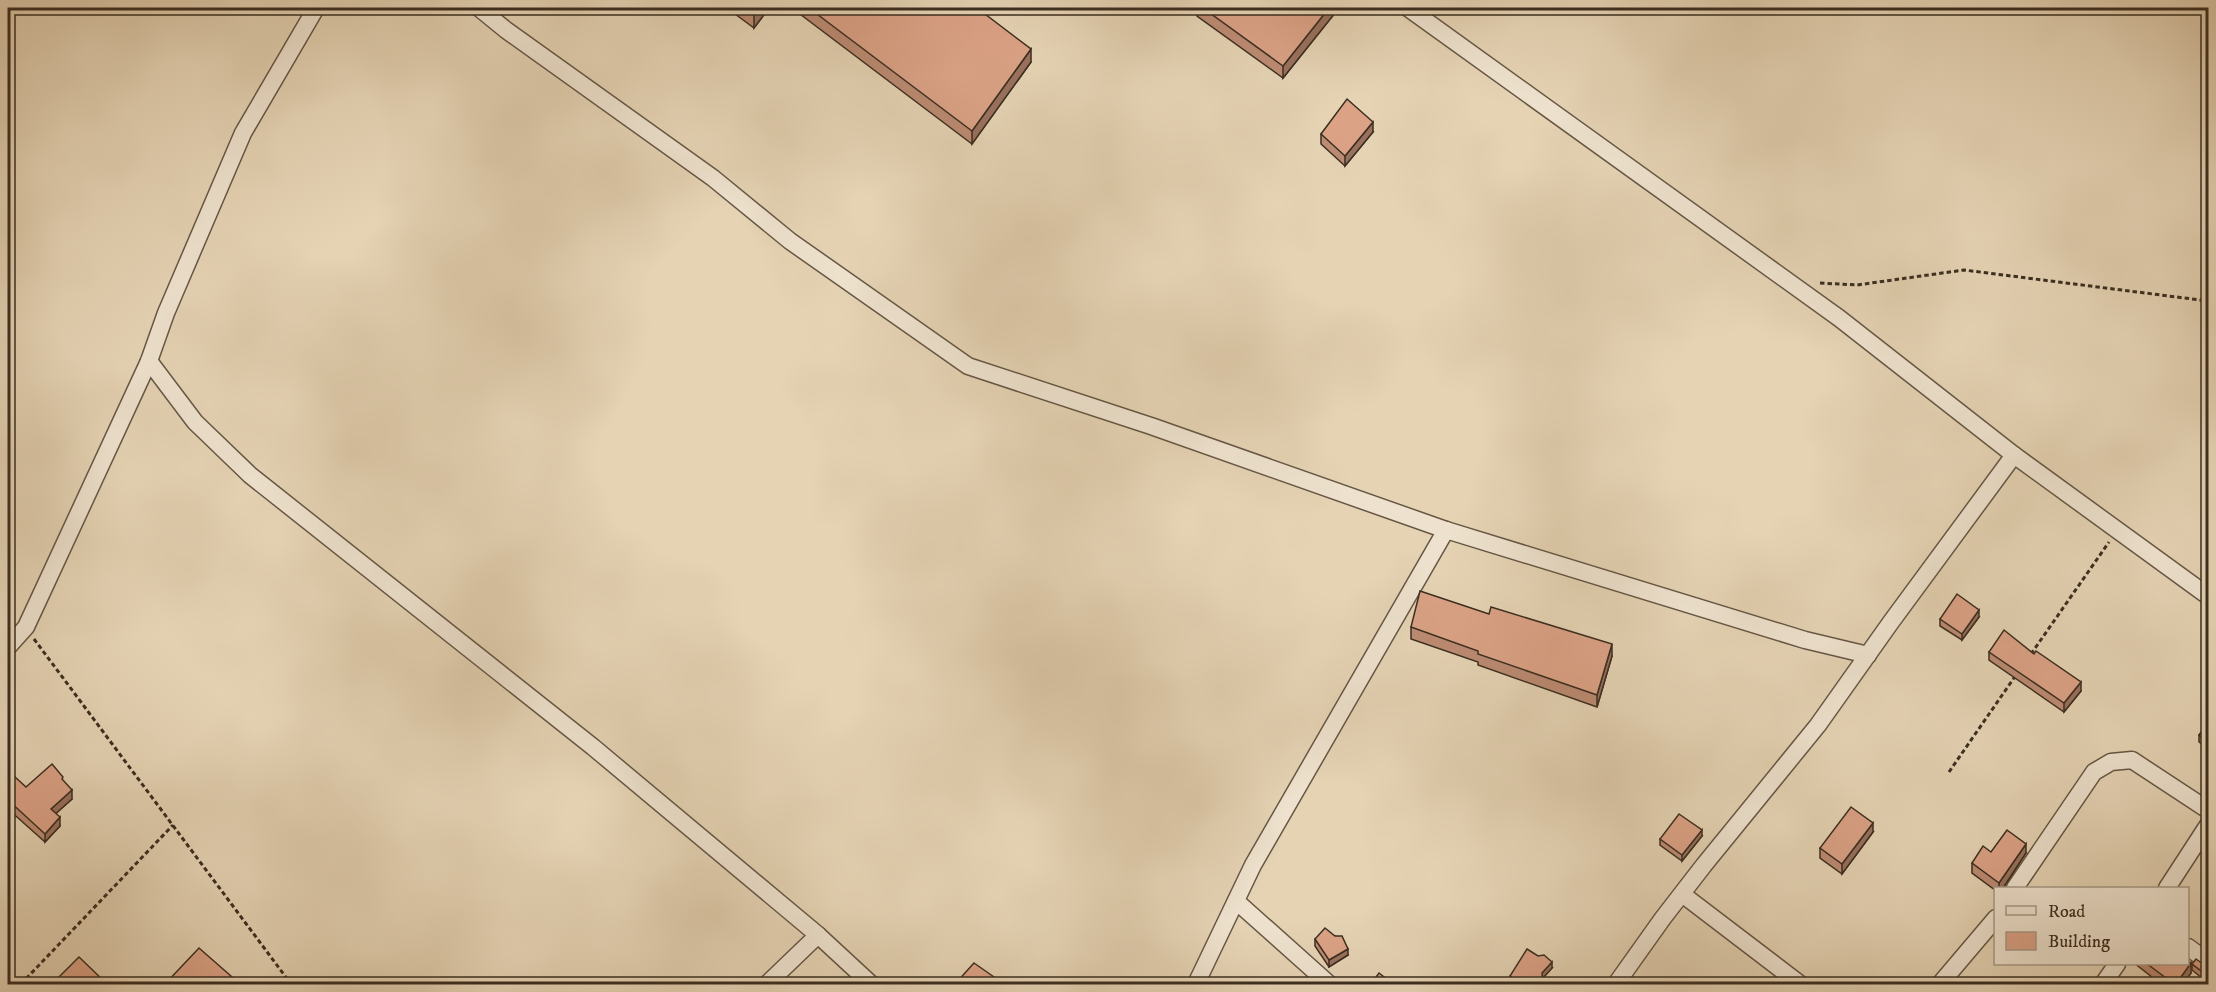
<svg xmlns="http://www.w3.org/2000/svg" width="2216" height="992" font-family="'IM FELL DW Pica',serif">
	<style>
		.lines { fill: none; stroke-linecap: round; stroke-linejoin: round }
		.minor-casing { stroke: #665745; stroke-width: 19 }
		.path { stroke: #3b2e20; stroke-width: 3; stroke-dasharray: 4.5 3; stroke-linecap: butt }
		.minor { stroke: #eee2ce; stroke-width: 16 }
		.wall { fill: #bc8b73; stroke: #3b2e20; stroke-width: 1.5 }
		.shaded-wall { fill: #99715e; stroke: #3b2e20; stroke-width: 1.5 }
		.building { fill: #dba286; stroke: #3b2e20; stroke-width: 1.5 }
	</style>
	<rect width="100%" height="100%" fill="#e5d3b4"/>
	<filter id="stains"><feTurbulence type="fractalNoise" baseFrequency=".00333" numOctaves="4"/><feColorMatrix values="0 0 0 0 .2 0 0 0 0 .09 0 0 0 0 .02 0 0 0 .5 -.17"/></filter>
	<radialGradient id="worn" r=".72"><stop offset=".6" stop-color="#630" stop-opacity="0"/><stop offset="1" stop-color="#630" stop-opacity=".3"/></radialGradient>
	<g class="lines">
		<g class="minor-casing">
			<g id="minor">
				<path d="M479,8L506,30L713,178L790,241L968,366L1151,426L1446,530L1805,640L1868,655"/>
				<path d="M1408,8L1839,318L2014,455L2208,596"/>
				<path d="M149,361L195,422L250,475L593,747L818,935L871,984"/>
				<path d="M8,647L26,627L149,361L166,313L243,133L316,8"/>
				<path d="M2015,888L2094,772L2111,762L2132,760L2208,810"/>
				<path d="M2167,888L2208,825"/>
				<path d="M1682,894L1800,984"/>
				<path d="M1236,901L1329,984"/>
				<path d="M2188,947L2208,962"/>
				<path d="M767,984L818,935"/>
				<path d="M1196,984L1253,865L1446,530"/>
				<path d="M1616,984L1663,918L1704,865L1818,725L1891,622L2014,455"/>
				<path d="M1940,984L1996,918"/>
				<path d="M2103,984L2117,964"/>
			</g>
		</g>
		<g class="path">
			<path d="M1820,283L1857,285L1964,270L2208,301"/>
			<path d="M34,639L291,984"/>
			<path d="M2031,654L2109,542"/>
			<path d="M1949,772L2016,675"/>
			<path d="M21,984L173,825"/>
		</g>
		<use href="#minor" class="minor"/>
	</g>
	<g class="wall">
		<path d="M727,8H769L754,28Z"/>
		<path d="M792,8H987L983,13L1031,62L972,144Z"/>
		<path d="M1197,8H1339L1283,78L1197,16Z"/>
		<path d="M1373,132L1345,166L1321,144V134Z"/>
		<path d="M1979,617L1962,640L1940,626V619Z"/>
		<path d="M1411,627L1612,656L1597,707L1478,665V662L1411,639Z"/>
		<path d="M1989,652L2081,691L2064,712L1989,660Z"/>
		<path d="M2208,723V749L2199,742V735Z"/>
		<path d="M63,781L72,799L56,813L60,826L45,842L8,809V784L26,787Z"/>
		<path d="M1873,832L1842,874L1820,858V848Z"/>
		<path d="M1702,836L1682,861L1660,845V839Z"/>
		<path d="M1991,852L2026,853L2003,888H1995V890L1972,873V863Z"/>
		<path d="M1335,936L1348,955L1329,967L1315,946V939Z"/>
		<path d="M2134,963H2187L2191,973L2183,984H2161Z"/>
		<path d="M2192,964L2208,966V983L2192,970Z"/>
		<path d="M1552,968L1542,979L1543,984H1512L1510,983V976Z"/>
	</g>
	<g class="shaded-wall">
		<path d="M760,8H769L754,28V15Z"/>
		<path d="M977,8H987L976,21Z"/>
		<path d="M1329,8H1339L1283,78V66Z"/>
		<path d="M1031,49V62L972,144V131Z"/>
		<path d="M1373,122V132L1345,166V156Z"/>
		<path d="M1979,610V617L1962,640V634Z"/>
		<path d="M1612,644V656L1597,707V695Z"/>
		<path d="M2081,682V691L2064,712V703Z"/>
		<path d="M72,790V799L51,818V809Z"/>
		<path d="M60,817V826L45,842V834Z"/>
		<path d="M1873,823V832L1842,874V864Z"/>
		<path d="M1702,830V836L1682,861V855Z"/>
		<path d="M2026,844V853L2003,888H1999V883Z"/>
		<path d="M1348,949V955L1329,967V960Z"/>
		<path d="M1552,962V968L1542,979V973Z"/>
		<path d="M2191,963V973L2183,984H2176Z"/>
	</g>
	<g class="building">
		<path d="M744,8H760L754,15Z"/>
		<path d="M809,8H977L1031,49L972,131Z"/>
		<path d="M1203,8H1329L1283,66Z"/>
		<path d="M1347,99L1373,122L1345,156L1321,134Z"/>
		<path d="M1420,591L1489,614L1491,607L1612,644L1597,695L1478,654V651L1411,627Z"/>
		<path d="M1957,594L1979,610L1962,634L1940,619Z"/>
		<path d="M2004,630L2034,654L2036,651L2081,682L2064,703L1989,652Z"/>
		<path d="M2208,723V742L2199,735Z"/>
		<path d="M52,764L63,777L62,779L72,790L51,809L60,817L45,834L8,800V784L14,776L26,787Z"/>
		<path d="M1851,807L1873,823L1842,864L1820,848Z"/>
		<path d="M1679,814L1702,830L1682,855L1660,839Z"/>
		<path d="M2007,830L2026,844L1999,883L1972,863L1983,846L1991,852Z"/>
		<path d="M1325,928L1335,936H1342L1348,949L1329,960L1315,939Z"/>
		<path d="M199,948L240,984H165Z"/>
		<path d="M1527,949L1538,956L1544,955L1552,962L1542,973L1543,984H1534L1532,982L1530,984H1520L1510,976Z"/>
		<path d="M79,957L107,984H52Z"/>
		<path d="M2196,959L2206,966H2208V976L2192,964Z"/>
		<path d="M2187,960L2191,963L2176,984H2174L2146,963H2187Z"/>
		<path d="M974,963L1004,984H955Z"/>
		<path d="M1379,973L1393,984H1371Z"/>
	</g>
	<rect width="2216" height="992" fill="none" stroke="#e5d3b4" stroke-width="30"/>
	<rect x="9" y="9" width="2198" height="974" fill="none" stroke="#3b2e20" stroke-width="3"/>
	<rect x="15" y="15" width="2186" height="962" fill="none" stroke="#3b2e20" stroke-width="1.5"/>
	<rect x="1994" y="887" width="195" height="78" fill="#eee2ce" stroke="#a69a88" stroke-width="1.5"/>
	<rect x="2006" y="906" width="30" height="9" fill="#eee2ce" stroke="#a69a88" stroke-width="1.5"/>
	<text x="2048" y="917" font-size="18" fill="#3b2e20">Road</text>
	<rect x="2006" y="932" width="30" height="18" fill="#dba286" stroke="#a69a88" stroke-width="1.5"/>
	<text x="2048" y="947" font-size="18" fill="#3b2e20">Building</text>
	<rect width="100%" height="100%" filter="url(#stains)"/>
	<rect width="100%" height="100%" fill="url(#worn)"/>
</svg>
